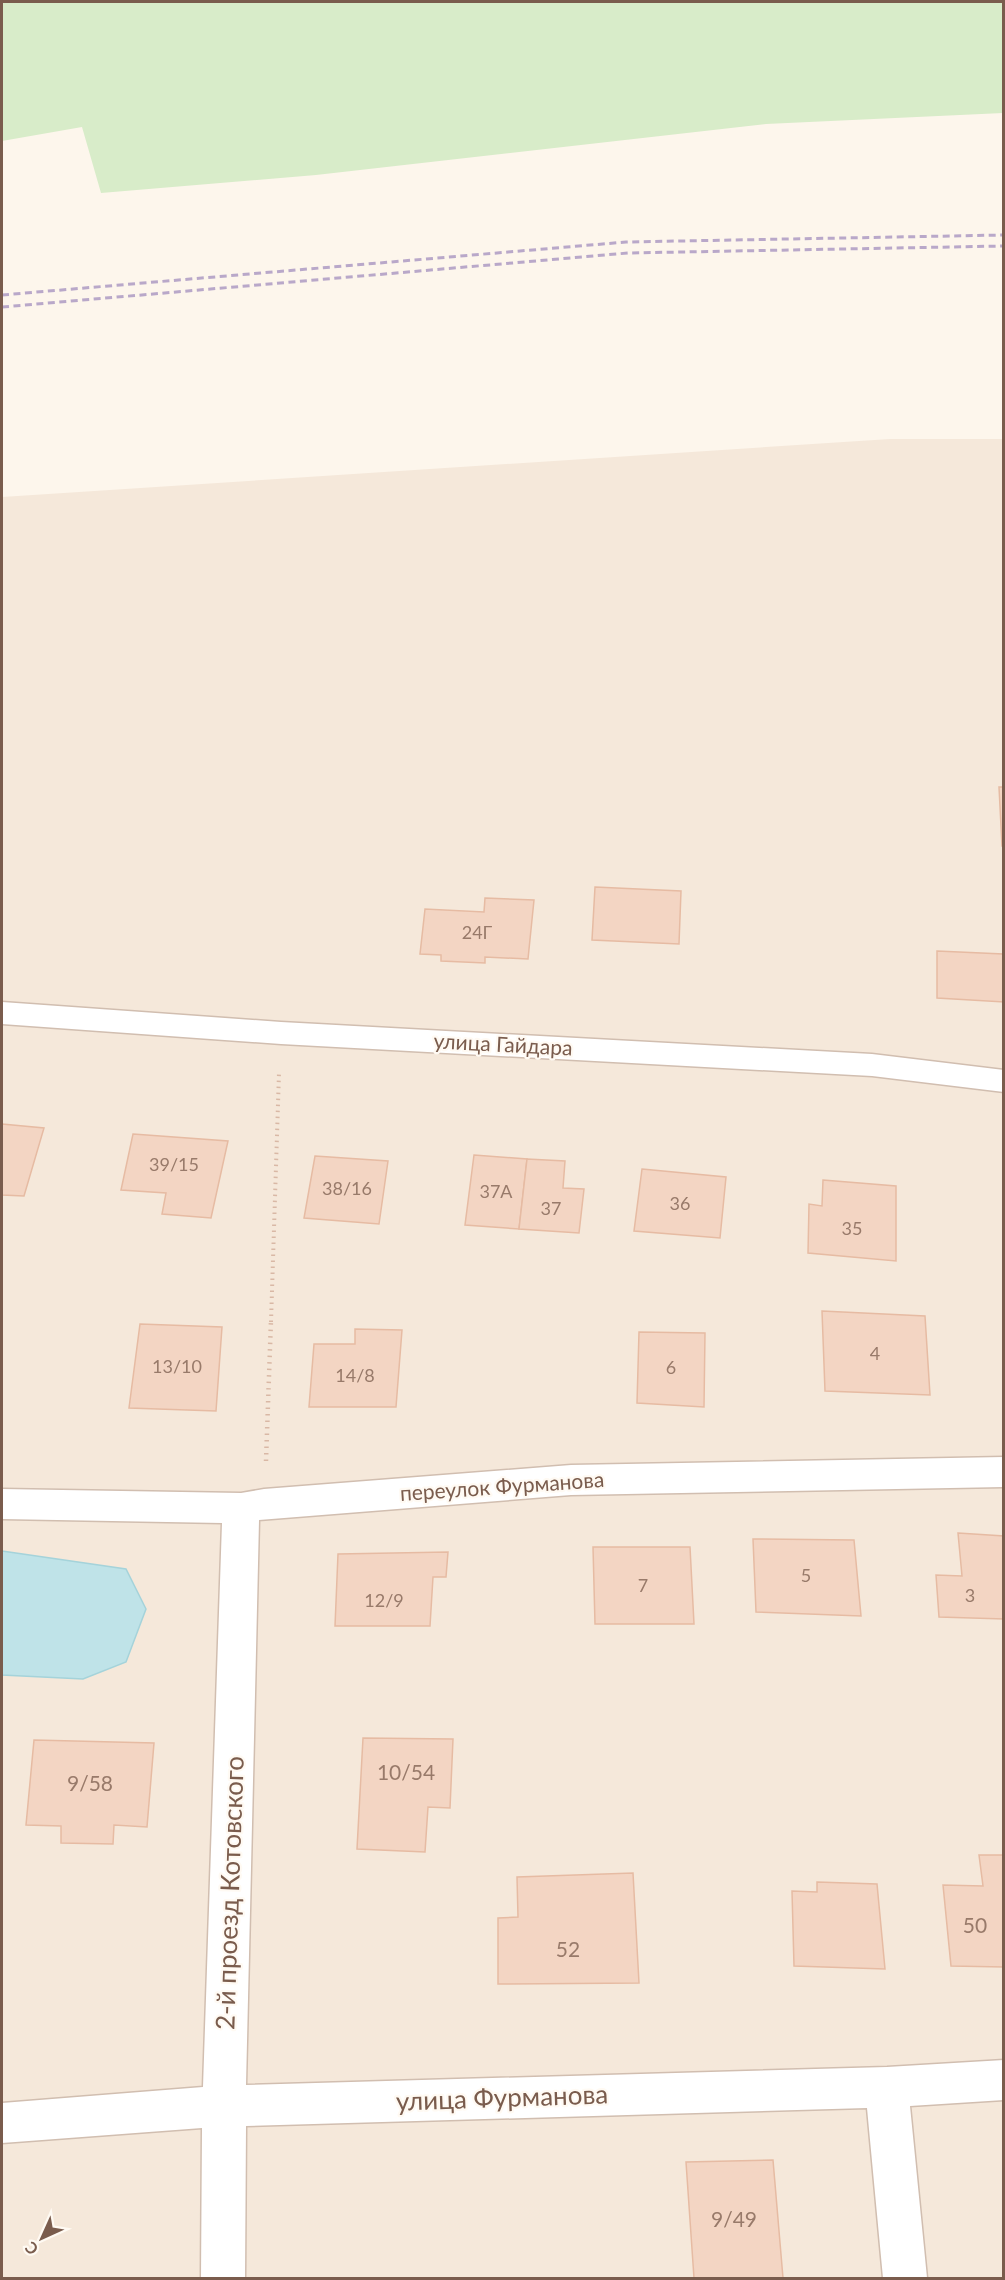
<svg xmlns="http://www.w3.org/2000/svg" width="1005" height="2280" font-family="Lato,sans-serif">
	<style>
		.residential { fill: #f5e8da }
		.green { fill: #d8ecc9 }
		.water { fill: #bfe3e8; stroke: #a5d3da; stroke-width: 1.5 }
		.building { fill: #f3d5c3; stroke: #e6bba3; stroke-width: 1.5 }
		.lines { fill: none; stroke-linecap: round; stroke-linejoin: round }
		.street-casing { stroke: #d1beb0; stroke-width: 3 }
		.path-far1 { stroke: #d9b8a5; stroke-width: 4; stroke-dasharray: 1.5 4.5; stroke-linecap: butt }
		.path { stroke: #d9b8a5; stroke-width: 4.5; stroke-dasharray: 1.5 5; stroke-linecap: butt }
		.street { fill: #fff; fill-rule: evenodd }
		.rail { stroke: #b9a8c9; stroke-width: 3; stroke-dasharray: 7 4.5; stroke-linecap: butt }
		.labels { text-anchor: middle; stroke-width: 4.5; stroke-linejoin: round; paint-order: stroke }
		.number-label { font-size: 18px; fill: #987a6a }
		.street-label { font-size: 21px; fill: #7a5c4d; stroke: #fffaf3 }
		.near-number-label { font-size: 21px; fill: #987a6a }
		.near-street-label { font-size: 26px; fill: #7a5c4d; stroke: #fffaf3 }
	</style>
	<rect width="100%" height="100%" fill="#fdf6ec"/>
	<path class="residential" d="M890,439H1003V2278H2V497Z"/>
	<path class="green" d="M2,2H1003V113L766,124L316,175L101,193L82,127L2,141Z"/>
	<path class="water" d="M2,1551L126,1569L146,1609L126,1662L83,1679L2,1675Z"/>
	<g class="building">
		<path d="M999,787H1004V846H1002Z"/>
		<path d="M595,887L681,891L679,944L592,940Z"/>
		<path d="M485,898L534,900L528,959L485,957V963L441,961V955L420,954L425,909L484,912Z"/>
		<path d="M937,951L1003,954L1004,1002L937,998Z"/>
		<path d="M2,1124L44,1128L24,1196L2,1195Z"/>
		<path d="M133,1134L228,1141L211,1218L162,1214L166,1193L121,1190Z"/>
		<path d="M474,1155L527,1159L519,1229L465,1225Z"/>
		<path d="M315,1156L388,1161L379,1224L304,1218Z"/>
		<path d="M527,1159L565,1161L563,1188L584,1189L579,1233L519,1229Z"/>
		<path d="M642,1169L726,1177L720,1238L634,1231Z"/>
		<path d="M823,1180L896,1186V1261L808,1253L809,1204L822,1206Z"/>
		<path d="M822,1311L925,1316L930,1395L825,1391Z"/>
		<path d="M140,1324L222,1327L216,1411L129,1408Z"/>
		<path d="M355,1329L402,1330L396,1407H309L314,1344H355Z"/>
		<path d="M639,1332L705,1333L704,1407L637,1403Z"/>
		<path d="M958,1533L1004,1536V1619L939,1617L936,1575L962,1576Z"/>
		<path d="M753,1539L854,1540L861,1616L756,1612Z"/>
		<path d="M593,1547H690L694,1624H595Z"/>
		<path d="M448,1552L446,1577H433L430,1626H335L338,1554Z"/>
		<path d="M363,1738L453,1739L450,1808L428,1807L425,1852L357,1849Z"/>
		<path d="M34,1740L154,1743L147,1827L114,1825L113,1844L61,1843V1826L26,1825Z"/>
		<path d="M979,1855H1004V1967L951,1966L943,1885L983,1886Z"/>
		<path d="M633,1873L639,1983L498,1984V1918L518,1917L517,1877Z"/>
		<path d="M817,1882L877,1884L885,1969L794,1966L792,1891L817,1892Z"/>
		<path d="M773,2160L783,2278H694L686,2162Z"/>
	</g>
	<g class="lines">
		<g class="street-casing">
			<g id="street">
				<path d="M2,1002L281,1022L872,1054L1004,1070V1092L872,1076L281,1044L2,1024Z"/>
				<path d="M1004,1457V1487L571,1495L259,1520L246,2085L887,2067L1004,2060V2100L910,2106L927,2278H883L867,2108L246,2126L245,2278H201L202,2128L2,2143V2103L203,2087L222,1523L2,1519V1489L241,1493L264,1489L571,1465Z"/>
			</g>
		</g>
		<path class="path-far1" d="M271,1322L279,1073"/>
		<path class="path" d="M266,1461L271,1320"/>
		<use href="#street" class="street"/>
		<g class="rail">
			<path d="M2,295L626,242L1004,235"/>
			<path d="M2,307L628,253L1004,246"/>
		</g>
	</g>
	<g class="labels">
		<g class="number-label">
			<text x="477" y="939">24Г</text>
			<text x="174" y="1171">39/15</text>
			<text x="347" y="1195">38/16</text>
			<text x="496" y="1198">37А</text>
			<text x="680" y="1210">36</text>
			<text x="551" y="1215">37</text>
			<text x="852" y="1235">35</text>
			<text x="875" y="1360">4</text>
			<text x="177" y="1373">13/10</text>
			<text x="671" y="1374">6</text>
			<text x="355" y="1382">14/8</text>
			<text x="806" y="1582">5</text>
			<text x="643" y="1592">7</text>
			<text x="970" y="1602">3</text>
			<text x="384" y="1607">12/9</text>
		</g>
		<g class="street-label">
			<text transform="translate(503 1045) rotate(3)" y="7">улица Гайдара</text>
			<text transform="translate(502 1487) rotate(-4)" y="7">переулок Фурманова</text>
		</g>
		<g class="near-number-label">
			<text x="406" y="1780">10/54</text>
			<text x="90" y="1791">9/58</text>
			<text x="975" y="1933">50</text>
			<text x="568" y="1957">52</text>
			<text x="734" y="2227">9/49</text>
		</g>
		<g class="near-street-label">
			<text transform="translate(230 1893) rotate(-88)" y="9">2-й проезд Котовского</text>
			<text transform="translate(502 2098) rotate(-2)" y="9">улица Фурманова</text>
		</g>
	</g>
	<rect width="1005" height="2280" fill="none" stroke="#7a5c4d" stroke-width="6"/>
	<g transform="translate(42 2238) rotate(225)" stroke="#fffaf3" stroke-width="4.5" paint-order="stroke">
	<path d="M0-4.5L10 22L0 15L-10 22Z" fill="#7a5c4d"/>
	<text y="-9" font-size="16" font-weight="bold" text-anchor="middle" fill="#7a5c4d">С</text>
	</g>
</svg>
